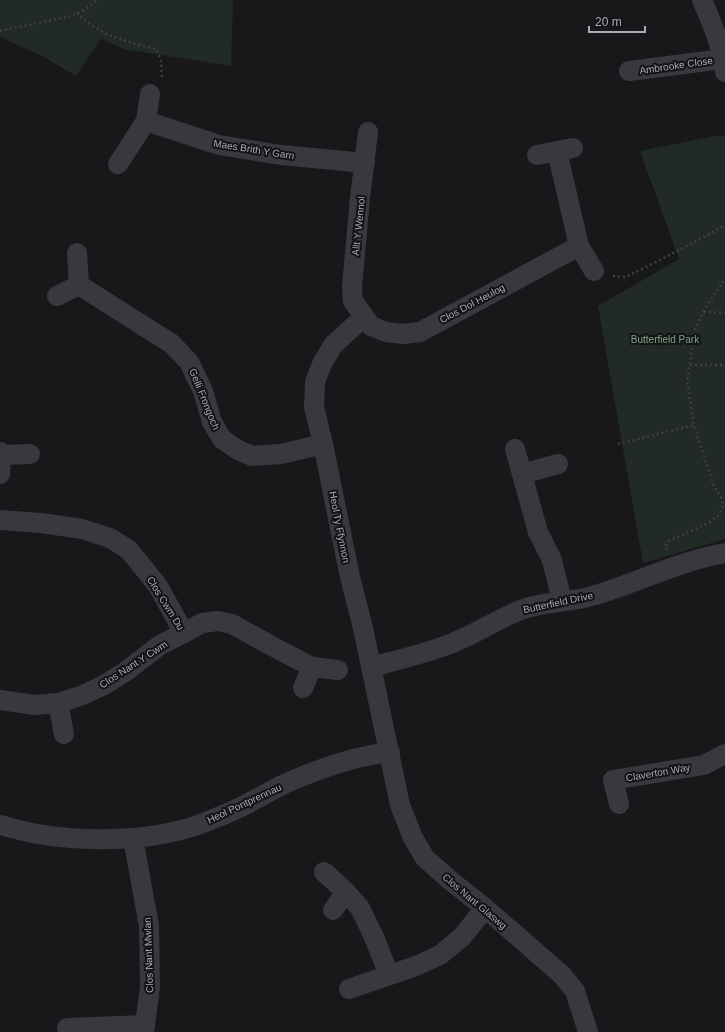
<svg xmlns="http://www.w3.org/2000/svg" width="725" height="1032" font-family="Arial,sans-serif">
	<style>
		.green { fill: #212a24 }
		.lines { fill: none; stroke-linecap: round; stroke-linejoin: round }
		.path { stroke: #3e3f46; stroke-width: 2.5; stroke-dasharray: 2 3; stroke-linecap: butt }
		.street { stroke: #39383f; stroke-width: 20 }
		.labels { text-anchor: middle; stroke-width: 4; stroke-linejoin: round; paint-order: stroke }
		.street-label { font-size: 10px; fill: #a9abba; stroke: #131315 }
		.park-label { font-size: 10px; fill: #7fa68a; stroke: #131315 }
	</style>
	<rect width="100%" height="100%" fill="#18181a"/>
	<g class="green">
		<path d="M1,0H233L231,66L124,49L101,39L76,76L44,57L2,38L0,35V4Z"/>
		<path d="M714,136H725V539L643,563L598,306L679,259L640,151Z"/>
	</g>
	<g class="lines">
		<g class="path">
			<path d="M77,13C100,36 125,41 156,49L161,60L162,80"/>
			<path d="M0,31L71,16L86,9L97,0"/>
			<path d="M613,276L626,277L660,260L715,231L725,225"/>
			<path d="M704,312L725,313"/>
			<path d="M690,365H725"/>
			<path d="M618,444L694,425"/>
			<path d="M667,550L665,546L669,541L710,522L719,515L723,505L722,499L713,484L694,425L687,382L695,329L706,307L725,279"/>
		</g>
		<g class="street">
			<path d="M702,0C712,23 722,46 725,72"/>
			<path d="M629,71L723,59"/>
			<path d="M150,94L146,121L219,145L281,155L365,163"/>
			<path d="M368,132L360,198L352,287L353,301L371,326L386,332L403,334L420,332L579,246L557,151"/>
			<path d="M537,155L573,148"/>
			<path d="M118,164L146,121"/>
			<path d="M579,246L594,271"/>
			<path d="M77,253L79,285L172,344L189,362L203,391L212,422L222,439L238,450L252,456L281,454L323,444"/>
			<path d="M57,296L79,285"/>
			<path d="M364,317L333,345L322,364L315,382L314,407L323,444L350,577L363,628L400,805L413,838L425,858L451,881L485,908L562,975L575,991L588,1032"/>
			<path d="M515,449L538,532L552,560L562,601"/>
			<path d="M0,452L1,455L0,474"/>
			<path d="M1,455L30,454"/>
			<path d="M522,474L558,464"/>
			<path d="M0,520L41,523L82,529L110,538L129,550L158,586L184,633L202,623L218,621L232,624L268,644L312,667L338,670"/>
			<path d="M371,667C398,660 424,654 450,644C473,635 495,621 518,611C542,601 568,603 592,596C637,583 679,561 725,553"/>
			<path d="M303,688L312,667"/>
			<path d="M0,700L34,705L58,703L83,695L104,685L125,672L160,645L184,633"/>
			<path d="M58,703L64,734"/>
			<path d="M619,804L613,780L704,765L725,754"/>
			<path d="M0,825C11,828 22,831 32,833C87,843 155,842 206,822C218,817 231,812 243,806C259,798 274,788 291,781C321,768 358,756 390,752"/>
			<path d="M133,838L149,926L150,987L144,1032"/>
			<path d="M324,872L346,892L360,908L374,937L389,975"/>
			<path d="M333,910L346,892"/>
			<path d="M349,989L416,966L440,955L462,937L485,908"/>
			<path d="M67,1028L145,1025"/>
		</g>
	</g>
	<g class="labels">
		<g class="street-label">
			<text transform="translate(676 65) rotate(-8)" y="4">Ambrooke Close</text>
			<text transform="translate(254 149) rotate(9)" y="4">Maes Brith Y Garn</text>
			<text transform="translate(358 226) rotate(-84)" y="4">Allt Y Wennol</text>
			<text transform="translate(472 303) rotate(-28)" y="4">Clos Dol Heulog</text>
			<text transform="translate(205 399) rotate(68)" y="4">Gelli Frongoch</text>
			<text transform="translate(340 527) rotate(79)" y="4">Heol Ty Ffynnon</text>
			<text transform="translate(558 602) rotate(-12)" y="4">Butterfield Drive</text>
			<text transform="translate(166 603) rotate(58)" y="4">Clos Cwm Du</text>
			<text transform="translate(133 664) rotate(-33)" y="4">Clos Nant Y Cwm</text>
			<text transform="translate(658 772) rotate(-10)" y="4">Claverton Way</text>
			<text transform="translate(244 803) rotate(-25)" y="4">Heol Pontprennau</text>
			<text transform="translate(475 901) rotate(40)" y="4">Clos Nant Glaswg</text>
			<text transform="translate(148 955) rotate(-92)" y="4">Clos Nant Mwlan</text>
		</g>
		<g class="park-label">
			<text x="665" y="343">Butterfield Park</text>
		</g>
	</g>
	<path d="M589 26v6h56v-6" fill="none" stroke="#a9abba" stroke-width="2"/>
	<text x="595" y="26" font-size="12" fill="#a9abba" stroke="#131315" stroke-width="3" paint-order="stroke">20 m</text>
</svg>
